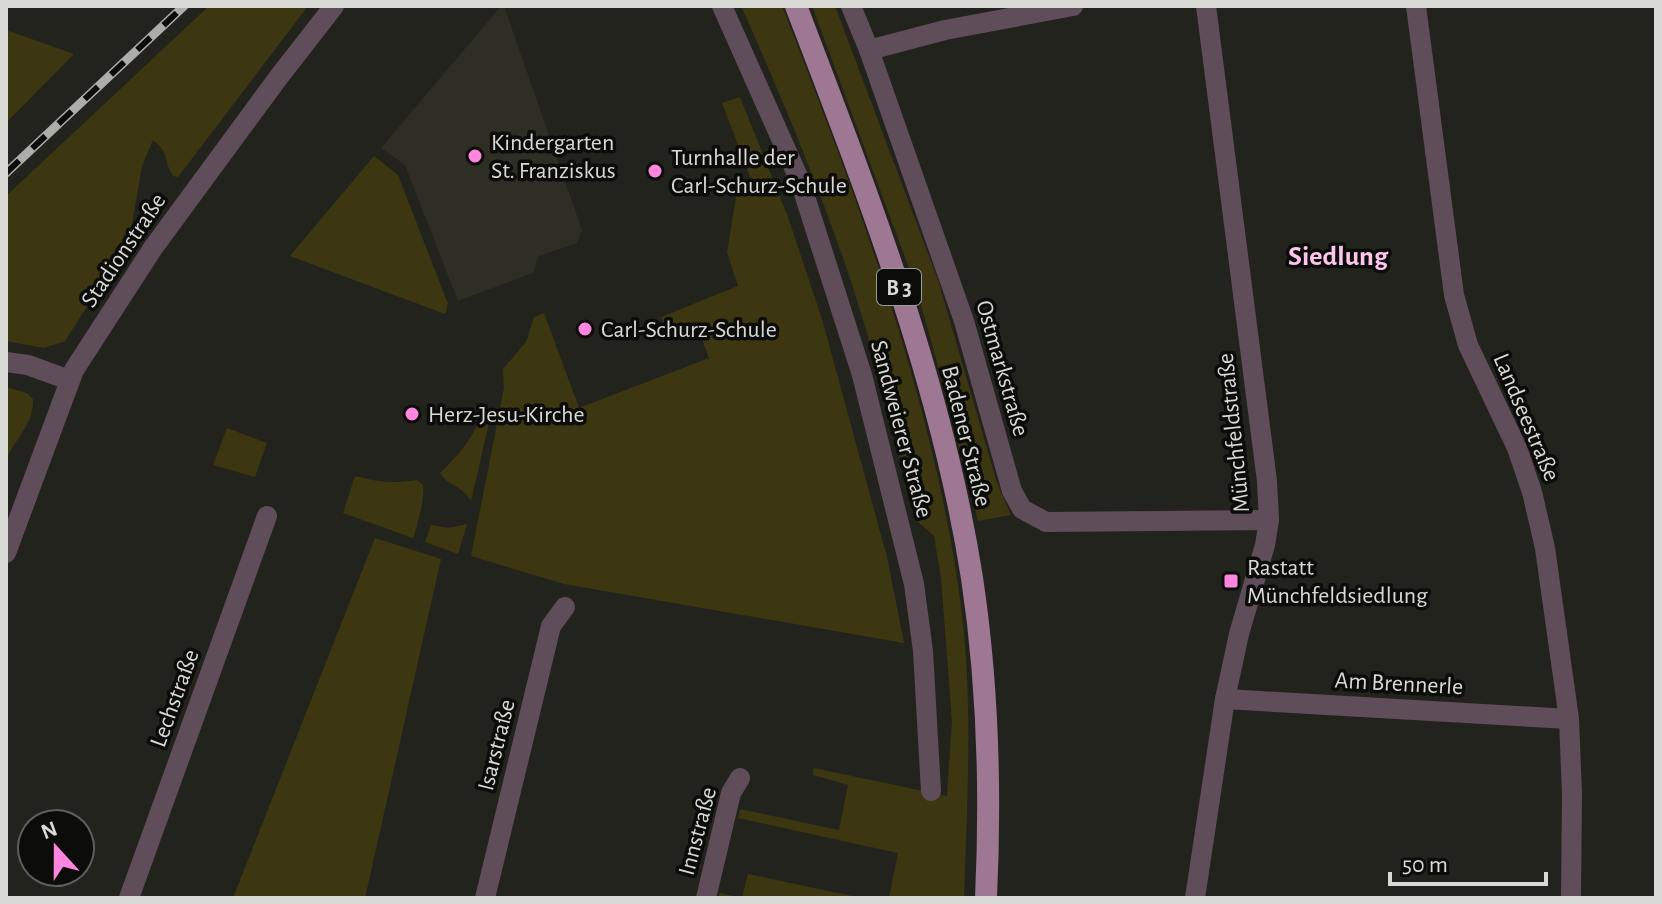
<svg xmlns="http://www.w3.org/2000/svg" width="1662" height="904" font-family="'Alegreya Sans',sans-serif">
	<style>
		.built { fill: #2e2e24 }
		.green { fill: #3c3710 }
		.lines { fill: none; stroke-linecap: round; stroke-linejoin: round }
		.minor { stroke: #604d5a; stroke-width: 20 }
		.primary { stroke: #9e7792; stroke-width: 22 }
		.rail-casing { stroke: #adadaa; stroke-width: 9 }
		.rail { stroke: #0c0c0a; stroke-width: 6; stroke-dasharray: 18; stroke-linecap: butt }
		.poi-dot { fill: #ff85df; stroke: #0c0c0a; stroke-width: 3 }
		.labels { text-anchor: middle; stroke-width: 7; stroke-linejoin: round; paint-order: stroke }
		.shield { fill: #0c0c0a; stroke: #9c9c99; stroke-width: 2 }
		.shield-label { font-size: 22px; font-weight: bold; fill: #d9d9d6 }
		.poi-label { font-size: 24px; fill: #d9d9d6; stroke: #0c0c0a; text-anchor: start }
		.street-label { font-size: 24px; fill: #d9d9d6; stroke: #0c0c0a }
		.quarter-label { font-size: 28px; font-weight: bold; fill: #fdc5eb; stroke: #0c0c0a }
	</style>
	<rect width="100%" height="100%" fill="#23231e"/>
	<path class="built" d="M501,6H504L582,230L577,243L539,256L533,273L458,301L405,165L381,148Z"/>
	<g class="green">
		<path d="M209,6H308L178,177L173,176C163,161 171,155 153,140L142,166L129,241L65,341L44,348L6,341V196Z"/>
		<path d="M741,6H782C857,197 937,409 962,614C973,708 967,804 964,898H889L898,853L738,818L740,809L839,830L848,785L813,775L814,768L947,796L952,721L941,578L934,536L916,520C895,437 875,354 848,272C817,182 780,93 741,6Z"/>
		<path d="M812,6H835L938,280L997,483L1011,515L978,521L948,402L916,287Z"/>
		<path d="M6,30L74,54L6,123Z"/>
		<path d="M740,97L788,217L822,319L887,557L904,643L564,584L471,556L504,388L503,369L526,342L534,317L544,313L579,408L709,358L696,322L667,332L661,317L738,286L727,252L737,191L753,184L722,103Z"/>
		<path d="M374,156L398,175L448,304L445,314L290,256Z"/>
		<path d="M6,387L27,393L33,399C34,425 15,438 6,460Z"/>
		<path d="M483,412L491,414L471,501C459,482 448,487 440,473C460,454 473,438 483,412Z"/>
		<path d="M227,428L267,443L255,477L213,465Z"/>
		<path d="M355,476C377,482 394,484 417,480L423,485C425,497 418,524 413,538L343,513Z"/>
		<path d="M467,524L458,554L425,542L431,525L448,528Z"/>
		<path d="M375,538L441,559L365,898H233Z"/>
		<path d="M748,874L862,898H718L720,893L742,898Z"/>
	</g>
	<g class="lines">
		<g class="minor">
			<path d="M722,6L800,181L862,375L914,584L923,651L931,791"/>
			<path d="M851,6L869,50L964,321L1012,491L1022,509L1046,522L1269,520"/>
			<path d="M1416,6L1454,295L1468,345L1517,448L1532,492L1545,548L1569,719L1572,794L1571,898"/>
			<path d="M869,50L945,30L1073,6"/>
			<path d="M6,362L28,365L69,380"/>
			<path d="M6,553L74,370L153,248L278,78L334,6"/>
			<path d="M1225,699L1569,719"/>
			<path d="M129,898L267,516"/>
			<path d="M485,898L551,626L565,607"/>
			<path d="M706,898L731,793L740,778"/>
			<path d="M1195,898L1225,699L1239,634L1265,545L1269,520L1267,481L1206,6"/>
		</g>
		<path class="primary" d="M796,6C867,192 941,380 972,578C988,684 991,791 986,898"/>
		<g class="rail-casing">
			<path id="rail" d="M6,173L184,6"/>
		</g>
		<use href="#rail" class="rail"/>
	</g>
	<g class="poi-dot">
		<circle cx="475" cy="156" r="8"/>
		<circle cx="655" cy="171" r="8"/>
		<circle cx="585" cy="329" r="8"/>
		<circle cx="412" cy="414" r="8"/>
		<rect x="1223" y="573" width="16" height="16" rx="4"/>
	</g>
	<g class="labels">
		<rect class="shield" x="877" y="269" width="44" height="36" rx="6"/>
		<g class="shield-label">
			<text x="899" y="295">B 3</text>
		</g>
		<g class="poi-label">
			<text x="491" y="150">Kindergarten<tspan x="491" dy="28">St. Franziskus</tspan></text>
			<text x="671" y="165">Turnhalle der<tspan x="671" dy="28">Carl-Schurz-Schule</tspan></text>
			<text x="601" y="337">Carl-Schurz-Schule</text>
			<text x="428" y="422">Herz-Jesu-Kirche</text>
			<text x="1247" y="575">Rastatt<tspan x="1247" dy="28">Münchfeldsiedlung</tspan></text>
		</g>
		<g class="street-label">
			<text transform="translate(123 250) rotate(-56)" y="8">Stadionstraße</text>
			<text transform="translate(1003 368) rotate(74)" y="8">Ostmarkstraße</text>
			<text transform="translate(1527 417) rotate(67)" y="8">Landseestraße</text>
			<text transform="translate(902 429) rotate(75)" y="8">Sandweierer Straße</text>
			<text transform="translate(1233 433) rotate(-96)" y="8">Münchfeldstraße</text>
			<text transform="translate(967 436) rotate(76)" y="8">Badener Straße</text>
			<text transform="translate(1399 683) rotate(3)" y="8">Am Brennerle</text>
			<text transform="translate(174 698) rotate(-70)" y="8">Lechstraße</text>
			<text transform="translate(496 745) rotate(-76)" y="8">Isarstraße</text>
			<text transform="translate(697 831) rotate(-75)" y="8">Innstraße</text>
		</g>
		<g class="quarter-label">
			<text x="1338" y="265">Siedlung</text>
		</g>
	</g>
	<rect width="1662" height="904" fill="none" stroke="#d9d9d6" stroke-width="16"/>
	<g transform="translate(56 848) rotate(339)"><circle r="38" fill="#0c0c0a" stroke="#5e5e5c" stroke-width="2"/>
	<path d="M0-6L14 30L0 20L-14 30Z" fill="#ff85df"/>
	<text y="-12" font-size="22" font-weight="bold" text-anchor="middle" fill="#d9d9d6">N</text>
	</g>
	<path d="M1390 872v12h156v-12" fill="none" stroke="#d9d9d6" stroke-width="4"/>
	<text x="1402" y="872" font-size="24" fill="#d9d9d6" stroke="#0c0c0a" stroke-width="6" paint-order="stroke">50 m</text>
</svg>
